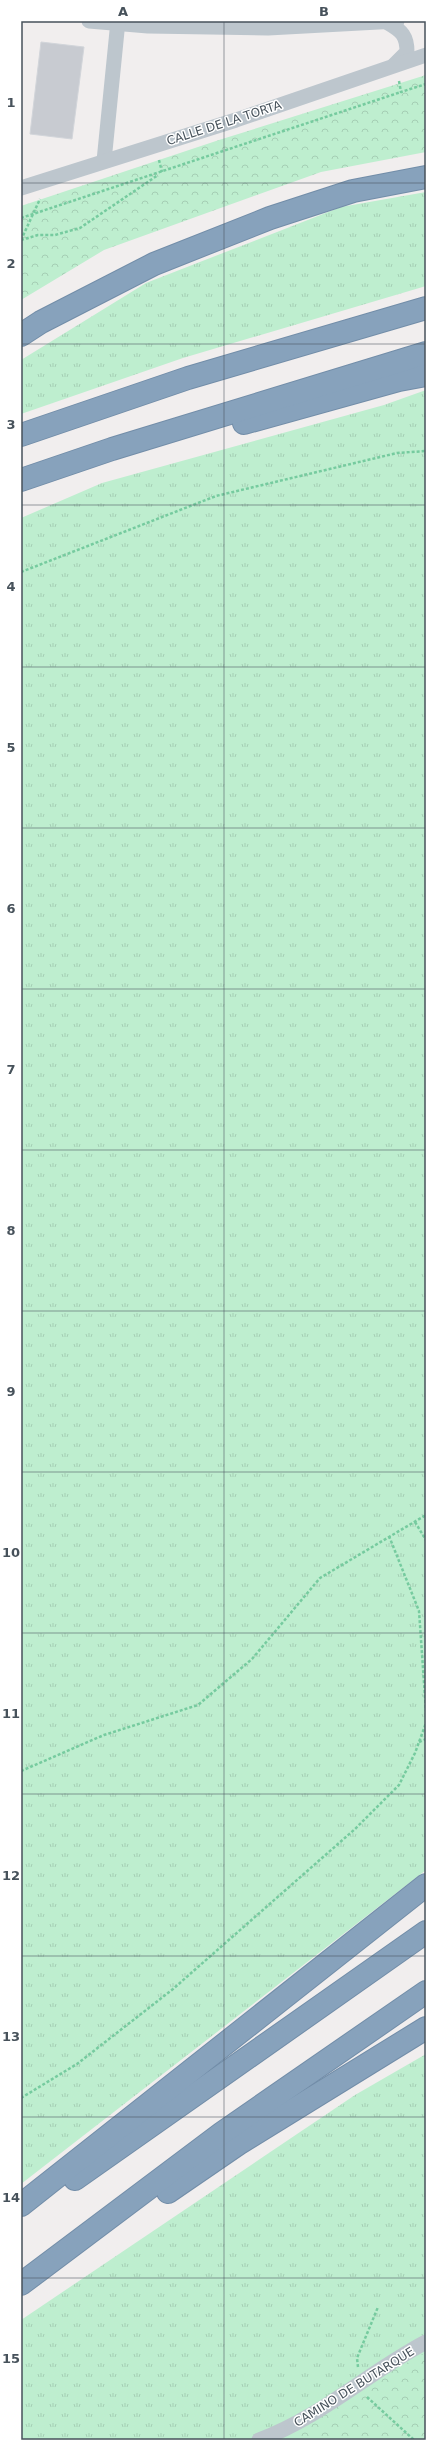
<svg xmlns="http://www.w3.org/2000/svg" width="447" height="2461" font-family="'DejaVu Sans',sans-serif">
	<style>
		.grass { fill: url(#grass-tufts) }
		.park { fill: url(#park-crowns) }
		.building { fill: #c8cbd1; stroke: #d2d5da }
		.lines { fill: none; stroke-linecap: round; stroke-linejoin: round }
		.motorway-casing { stroke: #728da8; stroke-width: 24 }
		.path { stroke: #76cb9f; stroke-width: 2.5; stroke-dasharray: 3 2; stroke-linecap: butt }
		.minor { stroke: #bdc6cd; stroke-width: 15 }
		.motorway { stroke: #87a2bc; stroke-width: 22 }
		.grid { fill: none; stroke: #47525b; stroke-width: 1; stroke-opacity: 0.55 }
		.labels { text-anchor: middle; stroke-width: 3; stroke-linejoin: round; paint-order: stroke }
		.street-label { font-size: 12px; fill: #47525b; stroke: #fff }
		.neatline { fill: none; stroke: #47525b; stroke-width: 1.5 }
		.grid-label { font-size: 13px; text-anchor: middle; font-weight: bold; fill: #47525b }
	</style>
	<defs>
		<pattern id="grass-tufts" width="24" height="20" patternUnits="userSpaceOnUse"><rect width="24" height="20" fill="#beeecf"/><path d="M3 7l-1-3M5 7V3M7 7l1-3M15 17l-1-3M17 17v-4M19 17l1-3" fill="none" stroke="#a5ceb4"/></pattern>
		<pattern id="park-crowns" width="20" height="18" patternUnits="userSpaceOnUse"><rect width="20" height="18" fill="#beeecf"/><path d="M2 6a3 3 0 1 1 6 0M12 15a3 3 0 1 1 6 0" fill="none" stroke="#a5ceb4"/></pattern>
	</defs>
	<rect width="100%" height="100%" fill="#f1eeee"/>
	<g class="grass">
		<path d="M426,192V286L183,358L21,414V360L146,283L341,207Z"/>
		<path d="M426,390V1870L21,2184V518L102,483L384,405Z"/>
		<path d="M426,2054V2440H21V2320L355,2095Z"/>
	</g>
	<g class="park">
		<path d="M426,75V152L321,172L104,250L21,300V206L219,140Z"/>
		<path d="M426,2353V2440H281L289,2437L386,2374Z"/>
	</g>
	<path class="building" d="M41,42L84,47L72,139L30,134Z"/>
	<g class="lines">
		<g class="motorway-casing">
			<g id="motorway">
				<path d="M21,335L41,322L154,264L270,218L353,191L426,177"/>
				<path d="M244,423L399,380L426,375"/>
				<path d="M21,435L188,378L426,308"/>
				<path d="M21,480L112,449L426,353"/>
				<path d="M75,2179L426,1932"/>
				<path d="M168,2192L238,2144L426,2028"/>
				<path d="M21,2205L426,1885"/>
				<path d="M21,2284L222,2133L426,1992"/>
			</g>
		</g>
		<g class="path">
			<path d="M399,81L401,92L426,84"/>
			<path d="M159,160L162,172"/>
			<path d="M21,218L401,92"/>
			<path d="M21,240L38,235H55L80,228L158,175"/>
			<path d="M21,240L40,199"/>
			<path d="M21,572L216,496L397,453L426,451"/>
			<path d="M415,1522L426,1540"/>
			<path d="M389,1536L419,1611L426,1711"/>
			<path d="M419,1742L426,1739"/>
			<path d="M21,1771L104,1735L198,1705L252,1659L320,1578L426,1515"/>
			<path d="M21,2098L77,2064L173,1989L355,1829L399,1785L415,1753L426,1723"/>
			<path d="M358,2367L357,2358L378,2307"/>
			<path d="M367,2397L414,2440"/>
		</g>
		<g class="minor">
			<path d="M89,21L148,26L268,28L397,21"/>
			<path d="M388,23C402,31 407,36 407,52L394,65"/>
			<path d="M104,161L118,21"/>
			<path d="M21,188L236,120L426,55"/>
			<path d="M259,2440C321,2417 369,2372 426,2342"/>
		</g>
		<use href="#motorway" class="motorway"/>
	</g>
	<path class="grid" d="M224,21V2440M21,183H426M21,344H426M21,505H426M21,667H426M21,828H426M21,989H426M21,1150H426M21,1311H426M21,1472H426M21,1633H426M21,1794H426M21,1956H426M21,2117H426M21,2278H426"/>
	<g class="labels">
		<g class="street-label">
			<text transform="translate(224 123) rotate(-18)" y="4">CALLE DE LA TORTA</text>
			<text transform="translate(354 2387) rotate(-32)" y="4">CAMINO DE BUTARQUE</text>
		</g>
	</g>
	<rect width="447" height="2461" fill="none" stroke="#ffffff" stroke-width="44"/>
	<rect x="22" y="22" width="403" height="2417" class="neatline"/>
	<g class="grid-label">
		<text x="123" y="16">A</text>
		<text x="324" y="16">B</text>
		<text x="11" y="107">1</text>
		<text x="11" y="268">2</text>
		<text x="11" y="429">3</text>
		<text x="11" y="591">4</text>
		<text x="11" y="752">5</text>
		<text x="11" y="913">6</text>
		<text x="11" y="1074">7</text>
		<text x="11" y="1235">8</text>
		<text x="11" y="1396">9</text>
		<text x="11" y="1557">10</text>
		<text x="11" y="1718">11</text>
		<text x="11" y="1880">12</text>
		<text x="11" y="2041">13</text>
		<text x="11" y="2202">14</text>
		<text x="11" y="2363">15</text>
	</g>
</svg>
